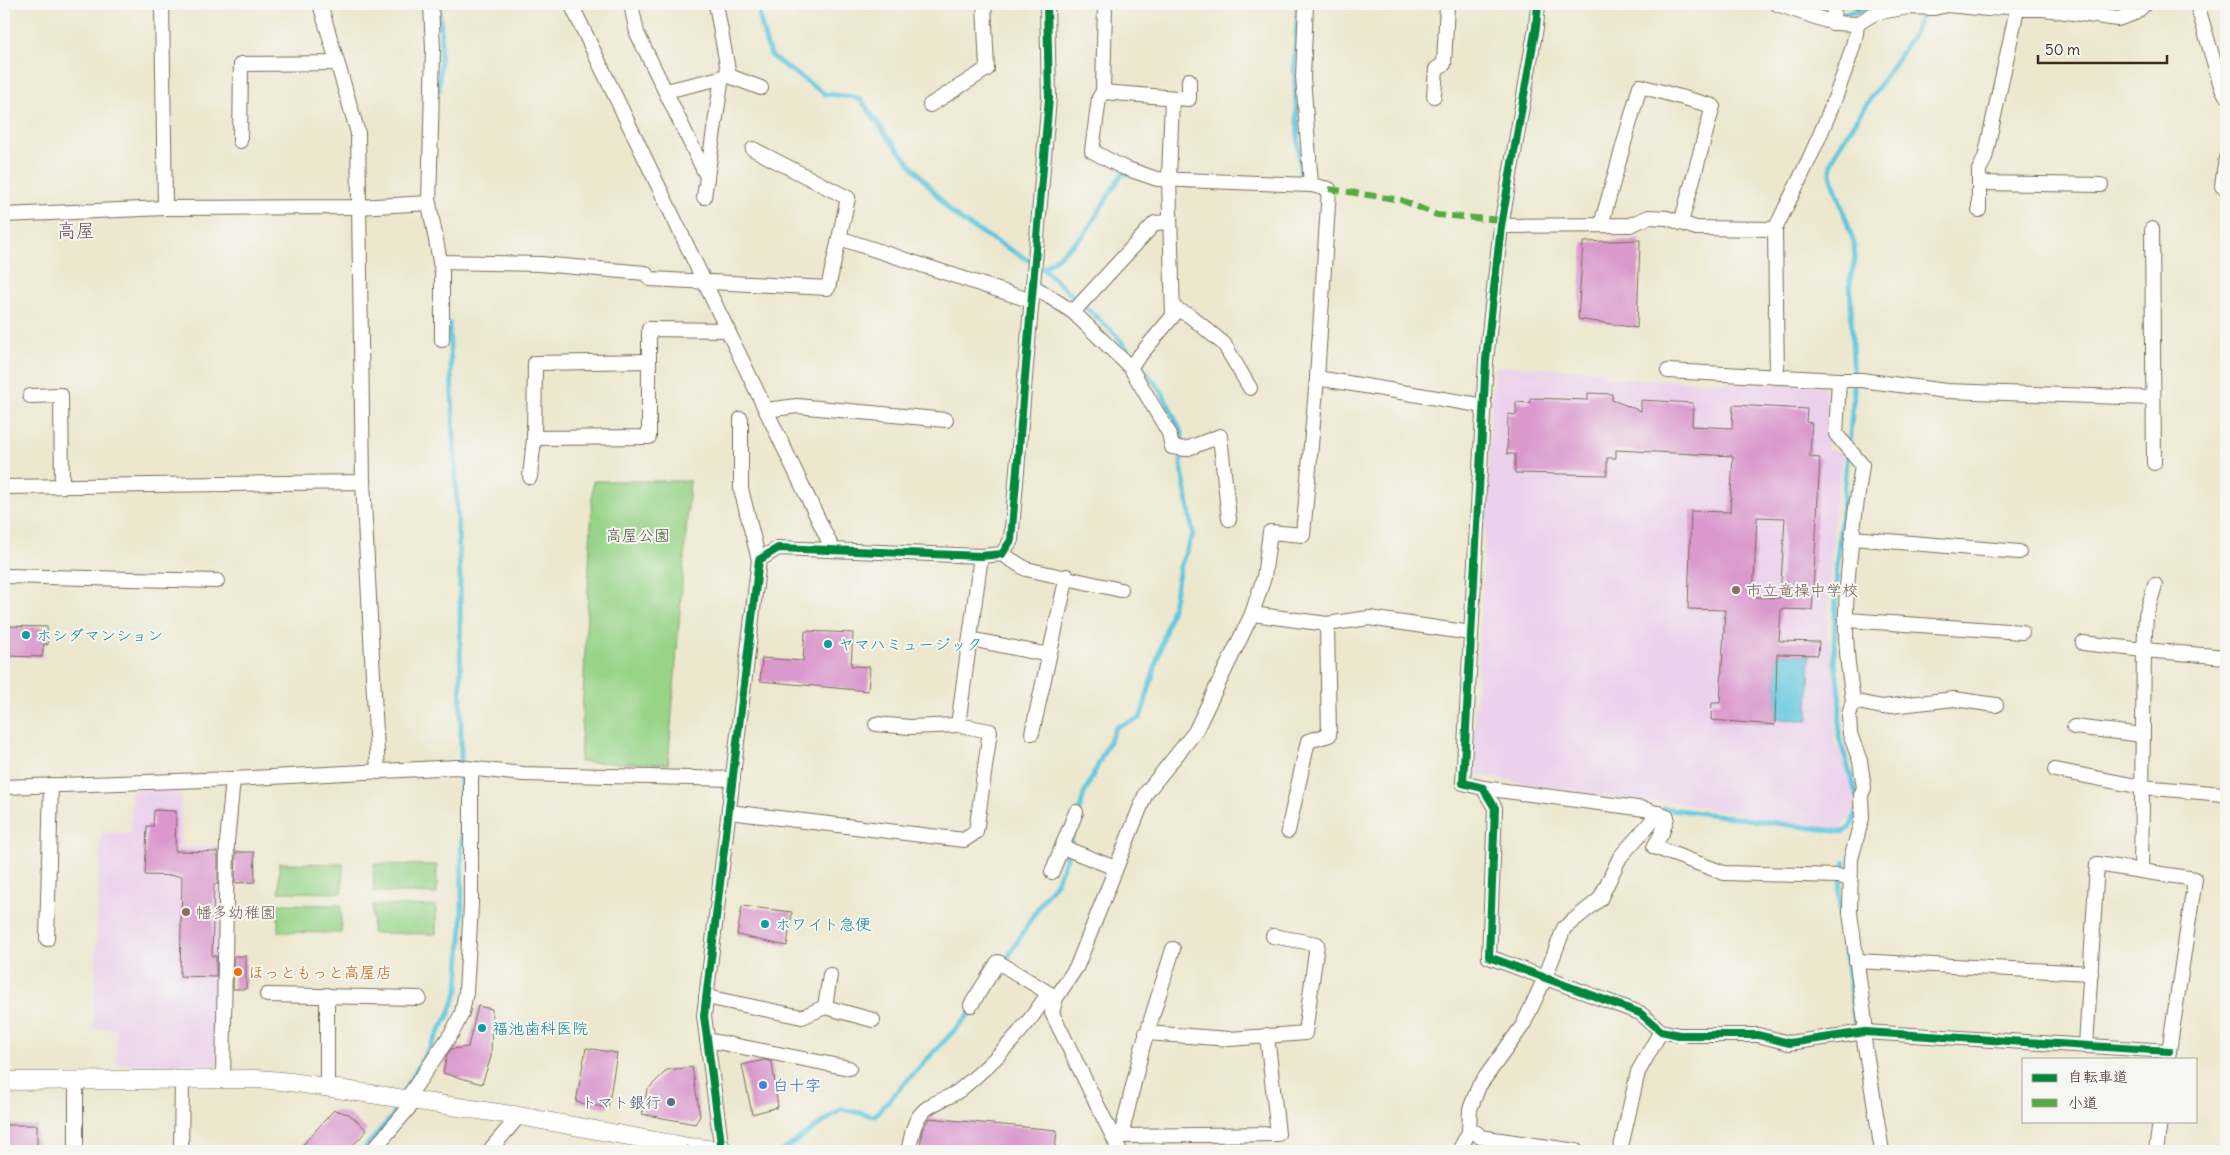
<svg xmlns="http://www.w3.org/2000/svg" width="2230" height="1155" font-family="Delius,'Klee One',sans-serif">
	<style>
		.built { fill: #ebd1ec }
		.green { fill: #98d488; stroke: #6a7f53 }
		.water { fill: #61c6de; stroke: #4e787e }
		.lines { fill: none; stroke-linecap: round; stroke-linejoin: round }
		.stream { stroke: #61c6de; stroke-width: 5 }
		.building { fill: #da98cd; fill-rule: evenodd }
		.minor-casing { stroke: #796c5b; stroke-width: 16 }
		.tertiary-casing { stroke: #796c5b; stroke-width: 19 }
		.minor { stroke: #fff; stroke-width: 14 }
		.tertiary { stroke: #fff; stroke-width: 18 }
		.quiet { stroke: #55ab43; stroke-width: 6; stroke-dasharray: 12 6; stroke-linecap: butt }
		.cycleway-casing { stroke: #f6f6f2; stroke-width: 11 }
		.cycleway { stroke: #00873e; stroke-width: 8 }
		.education-dot { fill: #8d6e63; stroke: #f6f6f2; stroke-width: 2 }
		.culture-dot { fill: #0f9aa8; stroke: #f6f6f2; stroke-width: 2 }
		.food-dot { fill: #e8710a; stroke: #f6f6f2; stroke-width: 2 }
		.shop-dot { fill: #3f7fe0; stroke: #f6f6f2; stroke-width: 2 }
		.service-dot { fill: #5c6f8a; stroke: #f6f6f2; stroke-width: 2 }
		.labels { text-anchor: middle; stroke-width: 4; stroke-linejoin: round; paint-order: stroke }
		.park-label { font-size: 16px; fill: #525438; stroke: #f6f6f2 }
		.education-label { font-size: 16px; fill: #785e54; stroke: #f6f6f2; text-anchor: start }
		.culture-label { font-size: 16px; fill: #0d838f; stroke: #f6f6f2; text-anchor: start }
		.food-label { font-size: 16px; fill: #c56008; stroke: #f6f6f2; text-anchor: start }
		.shop-label { font-size: 16px; fill: #366cbe; stroke: #f6f6f2; text-anchor: start }
		.service-label { font-size: 16px; fill: #4e5e75; stroke: #f6f6f2; text-anchor: end }
		.quarter-label { font-size: 19px; fill: #73505b; stroke: #f6f6f2 }
	</style>
	<rect width="100%" height="100%" fill="#f6f6f2"/>
	<filter id="ink" filterUnits="userSpaceOnUse"><feTurbulence type="fractalNoise" baseFrequency=".02" numOctaves="2"/><feDisplacementMap in="SourceGraphic" scale="10" xChannelSelector="R" yChannelSelector="G"/><feConvolveMatrix kernelMatrix="1 2 1 2 8 2 1 2 1" color-interpolation-filters="sRGB"/></filter>
	<filter id="wash" filterUnits="userSpaceOnUse"><feTurbulence type="fractalNoise" baseFrequency=".0096" numOctaves="4" result="noise"/><feDisplacementMap in="SourceGraphic" scale="20" xChannelSelector="R" yChannelSelector="G"/><feGaussianBlur stdDeviation="1.12" result="paint"/><feColorMatrix in="noise" values="0 0 0 0 0 0 0 0 0 0 0 0 0 0 0 0 0 1.4 0 .05"/><feComposite in="paint" operator="in"/></filter>
	<g filter="url(#wash)">
		<rect width="100%" height="100%" fill="#ece7cd"/>
		<g class="built">
			<path d="M1500,366L1605,371V378L1822,386L1830,398L1827,450L1840,451L1843,457L1835,505L1827,624L1837,696L1834,745L1839,748L1854,794L1855,805L1852,814L1840,829L1787,822L1662,800L1661,804L1474,775L1472,773L1494,369Z"/>
			<path d="M181,789V847L222,846L218,1064H116V1029H93L101,832L131,833V790Z"/>
		</g>
		<g class="green">
			<path d="M593,481H690L668,764L580,762Z"/>
			<path d="M279,863L343,864L342,893L279,892Z"/>
			<path d="M374,864L437,865V894L373,892Z"/>
			<path d="M278,904L341,905V933L278,932Z"/>
			<path d="M373,905L436,906V934L372,933Z"/>
		</g>
		<path class="water" d="M1777,654L1810,655L1808,720L1775,719Z"/>
		<g class="lines">
			<g class="stream">
				<path d="M759,4L760,18L766,43L772,57L825,94L854,97L862,101L886,135L952,213L965,223L1043,269L1116,335L1162,392L1182,434L1181,464L1193,534L1180,567L1174,601L1142,713L1140,718L1116,727L1084,794L1079,812"/>
				<path d="M1298,4L1294,68L1301,183"/>
				<path d="M1804,4C1832,15 1843,16 1872,8"/>
				<path d="M2079,4C2094,7 2110,9 2125,4"/>
				<path d="M439,91L441,35L439,4"/>
				<path d="M1043,269L1084,235L1122,174H1127"/>
				<path d="M1849,446L1854,392L1850,280L1855,259L1854,243L1831,175V163L1838,148L1913,35L1926,8"/>
				<path d="M1848,454L1837,560L1834,654L1840,701L1839,737L1857,796"/>
				<path d="M1664,808L1843,832L1850,828L1857,810"/>
				<path d="M1845,862L1839,891L1840,911L1856,1032"/>
				<path d="M1003,965L1044,898L1056,883L1066,860L1073,833"/>
				<path d="M402,1095L448,1016L458,990L462,923L460,575L449,323"/>
				<path d="M362,1151L393,1116L399,1102"/>
				<path d="M782,1151L842,1109L874,1116L977,1006"/>
			</g>
		</g>
		<g id="blocks">
			<g class="building">
				<path d="M1640,240L1637,328L1578,319L1583,242Z"/>
				<path d="M1588,393L1612,394V400L1641,411V400L1693,403L1692,426L1732,428L1733,405L1807,409L1806,422L1812,423L1810,457L1820,458L1812,610L1781,609L1779,641L1819,642L1818,655L1777,654L1775,725L1711,720L1712,703H1720L1725,610L1688,609L1691,511L1730,512L1733,456L1616,450V458H1607V475L1515,473V454H1507L1508,414L1516,415V402L1530,403V398L1588,400ZM1757,517L1785,518L1780,598L1753,597Z"/>
				<path d="M4,626L47,627L48,645L44,643L42,657L4,656Z"/>
				<path d="M805,631L853,633L851,666L870,667L868,691L760,681L762,658L803,661Z"/>
				<path d="M154,810L176,811L175,851L218,852V884H214L212,956H216V977L180,976L182,876L145,875L147,826H153Z"/>
				<path d="M236,852H254L255,882L235,883Z"/>
				<path d="M742,906L792,912L787,946L737,935Z"/>
				<path d="M234,956H246V989H233Z"/>
				<path d="M478,1006L492,1009L491,1057L482,1084L443,1073L447,1055L451,1049L468,1047Z"/>
				<path d="M586,1048L617,1053L608,1108L576,1102Z"/>
				<path d="M765,1060L772,1062L778,1107L752,1114L742,1065Z"/>
				<path d="M692,1067L700,1116L695,1124L642,1114L647,1090L667,1070Z"/>
				<path d="M334,1110L349,1114L367,1130L348,1151H297Z"/>
				<path d="M929,1118L1057,1130L1055,1151H943L920,1148L922,1130Z"/>
				<rect x="4" y="1125" width="33" height="26"/>
			</g>
		</g>
	</g>
	<g filter="url(#ink)">
		<use href="#blocks" fill-opacity="0" stroke="#796c5b" stroke-width="1"/>
		<g class="lines">
			<g class="minor-casing">
				<g id="minor">
					<path d="M162,4L165,208"/>
					<path d="M320,4L358,133L363,482L378,772"/>
					<path d="M431,4L433,49L429,203L442,272V340"/>
					<path d="M571,4L833,550"/>
					<path d="M631,4L637,33L707,177"/>
					<path d="M1105,4L1103,92L1099,98L1092,151L1122,167L1157,179L1311,185"/>
					<path d="M1538,4L1536,27L1501,226L1486,360L1463,783L1483,788L1495,808L1489,957L1640,1013L1661,1031L1679,1035H1758L1789,1043L1865,1032L2169,1051"/>
					<path d="M1777,4L1833,23L1834,4"/>
					<path d="M2197,4L2221,86L2226,95"/>
					<path d="M1833,23L1857,24L1875,13L1908,7L1934,8L1948,5L1988,9L2009,5L2017,9"/>
					<path d="M729,76L761,88"/>
					<path d="M666,91L729,76L716,4"/>
					<path d="M1103,92L1189,99V80"/>
					<path d="M1434,96L1436,69L1444,64L1447,4"/>
					<path d="M930,105L987,69L984,4"/>
					<path d="M240,141L241,64L337,63"/>
					<path d="M2226,158L2222,186H2226"/>
					<path d="M1979,183L2101,185"/>
					<path d="M704,197L722,77"/>
					<path d="M1979,210V170L1985,158L2017,9H2044L2118,19L2135,13L2145,4"/>
					<path d="M4,215L165,208L358,207L429,203"/>
					<path d="M1601,225L1640,86L1713,106L1681,223"/>
					<path d="M1501,226L1630,225L1649,217L1667,218L1696,228L1775,229L1777,377"/>
					<path d="M1775,229C1800,179 1825,129 1843,76C1849,59 1856,41 1857,24"/>
					<path d="M2152,229L2154,463"/>
					<path d="M839,238L1032,301"/>
					<path d="M440,262L540,264L645,273L650,279L828,288L848,198L753,149"/>
					<path d="M1033,286L1073,312L1130,367L1169,433L1172,447L1186,449L1220,436L1229,519"/>
					<path d="M1173,308L1189,315L1224,344L1250,388"/>
					<path d="M1073,312L1155,223L1170,222"/>
					<path d="M1130,367L1173,316L1169,179L1172,98"/>
					<path d="M1668,371L1839,380L1836,434L1862,465C1854,523 1842,593 1847,652C1848,668 1851,685 1853,701"/>
					<path d="M1317,378L1485,406"/>
					<path d="M1839,380H1861L1946,391L2152,398"/>
					<path d="M30,396L61,395L62,486"/>
					<path d="M766,410L797,406L946,420"/>
					<path d="M741,419V489L759,560"/>
					<path d="M534,438L649,437V329L728,330"/>
					<path d="M530,477L534,438L535,363L649,361"/>
					<path d="M4,487L363,482"/>
					<path d="M1852,538L2019,552"/>
					<path d="M1002,554L1026,569L1121,590"/>
					<path d="M4,576L217,581"/>
					<path d="M1252,614L1264,577L1270,532L1303,535L1317,378L1329,189L1311,185L1303,77L1306,4"/>
					<path d="M1847,620L2022,632"/>
					<path d="M970,639L1049,655"/>
					<path d="M2083,643L2144,650L2146,615L2155,585"/>
					<path d="M876,724L910,727L958,725"/>
					<path d="M2074,727L2143,735"/>
					<path d="M1032,733L1067,576"/>
					<path d="M2055,770L2142,787L2223,794"/>
					<path d="M4,787L233,779L457,767L523,774L733,779"/>
					<path d="M1483,788L1645,809L1667,817L1662,833L1654,847L1724,873L1838,876L1850,879"/>
					<path d="M729,812L964,840L976,832L990,731L958,725L981,556"/>
					<path d="M1288,831L1308,741L1329,735L1327,624"/>
					<path d="M1062,847L1115,868"/>
					<path d="M1052,872L1076,812"/>
					<path d="M47,939L51,785"/>
					<path d="M1856,961L2091,973"/>
					<path d="M267,995L419,998"/>
					<path d="M706,997L802,1017L825,1007L830,975"/>
					<path d="M971,1005L998,962L1055,997"/>
					<path d="M825,1007L873,1020"/>
					<path d="M1146,1033L1230,1039L1305,1033L1317,944L1273,936"/>
					<path d="M707,1040L849,1068"/>
					<path d="M2086,1046L2097,864L2141,871"/>
					<path d="M2168,1058L2195,879L2141,871L2144,650L2226,657"/>
					<path d="M223,1079L227,842L233,779"/>
					<path d="M327,1087V995"/>
					<path d="M406,1100L453,1031L462,1013L466,992L471,905V769"/>
					<path d="M1469,1132L1477,1133L1480,1137L1576,1151"/>
					<path d="M1121,1136L1142,1049L1173,949"/>
					<path d="M1115,1141L1121,1136L1278,1134L1267,1035"/>
					<path d="M76,1151V1081"/>
					<path d="M181,1151L182,1079"/>
					<path d="M372,1151L414,1102"/>
					<path d="M489,1151L519,1116"/>
					<path d="M722,1151L704,1016L759,560L778,548L981,556L1002,554L1011,540L1049,98L1047,4"/>
					<path d="M908,1151C911,1141 913,1123 920,1115C931,1101 948,1100 961,1089C993,1063 1027,1028 1048,993"/>
					<path d="M1120,1151L1052,1013L1056,998L1077,966L1146,793L1195,732L1252,614L1327,624L1369,618L1471,633"/>
					<path d="M1459,1151L1469,1132L1470,1109L1479,1086L1523,1025L1545,978L1564,928L1600,899L1620,857L1659,813"/>
					<path d="M1620,1151L1638,1072L1661,1031"/>
					<path d="M1882,1151L1864,1040L1865,1022L1850,913L1851,859L1862,818L1861,795L1864,788L1860,761L1850,734L1849,715L1853,701L1882,707L1954,699L1996,705"/>
					<path d="M2156,1151L2160,1121"/>
				</g>
			</g>
			<g class="tertiary-casing">
				<path id="tertiary" d="M4,1081L259,1079L291,1082L519,1116L689,1147L725,1151"/>
			</g>
			<use href="#minor" class="minor"/>
			<use href="#tertiary" class="tertiary"/>
			<g class="quiet">
				<path d="M1834,7L1859,6L1865,4"/>
				<path d="M1329,189L1401,200L1437,215L1502,220"/>
				<path d="M686,1151L689,1147"/>
			</g>
			<g class="cycleway-casing">
				<g id="cycleway">
					<path d="M1538,4L1536,27L1501,226L1486,360L1463,783L1483,788L1495,808L1489,957L1640,1013L1661,1031L1679,1035H1758L1789,1043L1865,1032L2169,1051"/>
					<path d="M725,1151H722L704,1016L759,560L778,548L981,556L1002,554L1011,540L1049,98L1047,4"/>
				</g>
			</g>
			<use href="#cycleway" class="cycleway"/>
		</g>
	</g>
	<g class="education-dot">
		<circle cx="1736" cy="590" r="5"/>
		<circle cx="186" cy="912" r="5"/>
	</g>
	<g class="culture-dot">
		<circle cx="26" cy="635" r="5"/>
		<circle cx="828" cy="644" r="5"/>
		<circle cx="765" cy="924" r="5"/>
		<circle cx="482" cy="1028" r="5"/>
	</g>
	<circle class="food-dot" cx="238" cy="972" r="5"/>
	<circle class="shop-dot" cx="763" cy="1085" r="5"/>
	<circle class="service-dot" cx="671" cy="1102" r="5"/>
	<g class="labels">
		<g class="park-label">
			<text x="638" y="541">高屋公園</text>
		</g>
		<g class="education-label">
			<text x="1746" y="596">市立竜操中学校</text>
			<text x="196" y="918">幡多幼稚園</text>
		</g>
		<g class="culture-label">
			<text x="36" y="641">ホシダマンション</text>
			<text x="838" y="650">ヤマハミュージック</text>
			<text x="775" y="930">ホワイト急便</text>
			<text x="492" y="1034">福池歯科医院</text>
		</g>
		<g class="food-label">
			<text x="248" y="978">ほっともっと高屋店</text>
		</g>
		<g class="shop-label">
			<text x="773" y="1091">白十字</text>
		</g>
		<g class="service-label">
			<text x="661" y="1108">トマト銀行</text>
		</g>
		<g class="quarter-label">
			<text x="76" y="237">高屋</text>
		</g>
	</g>
	<rect width="2230" height="1155" fill="none" stroke="#f6f6f2" stroke-width="20"/>
	<rect x="2022" y="1058" width="175" height="65" fill="#f6f6f2" stroke="#aba49d"/>
	<rect x="2032" y="1074" width="25" height="8" fill="#00873e" stroke="#aba49d"/>
	<text x="2068" y="1082" font-size="15" fill="#3b2a1e">自転車道</text>
	<rect x="2032" y="1099" width="25" height="8" fill="#55ab43" stroke="#aba49d"/>
	<text x="2068" y="1108" font-size="15" fill="#3b2a1e">小道</text>
	<path d="M2038 55v8h129v-8" fill="none" stroke="#3b2a1e" stroke-width="2.5"/>
	<text x="2045" y="55" font-size="15" fill="#3b2a1e" stroke="#f6f6f2" stroke-width="4" paint-order="stroke">50 m</text>
</svg>
